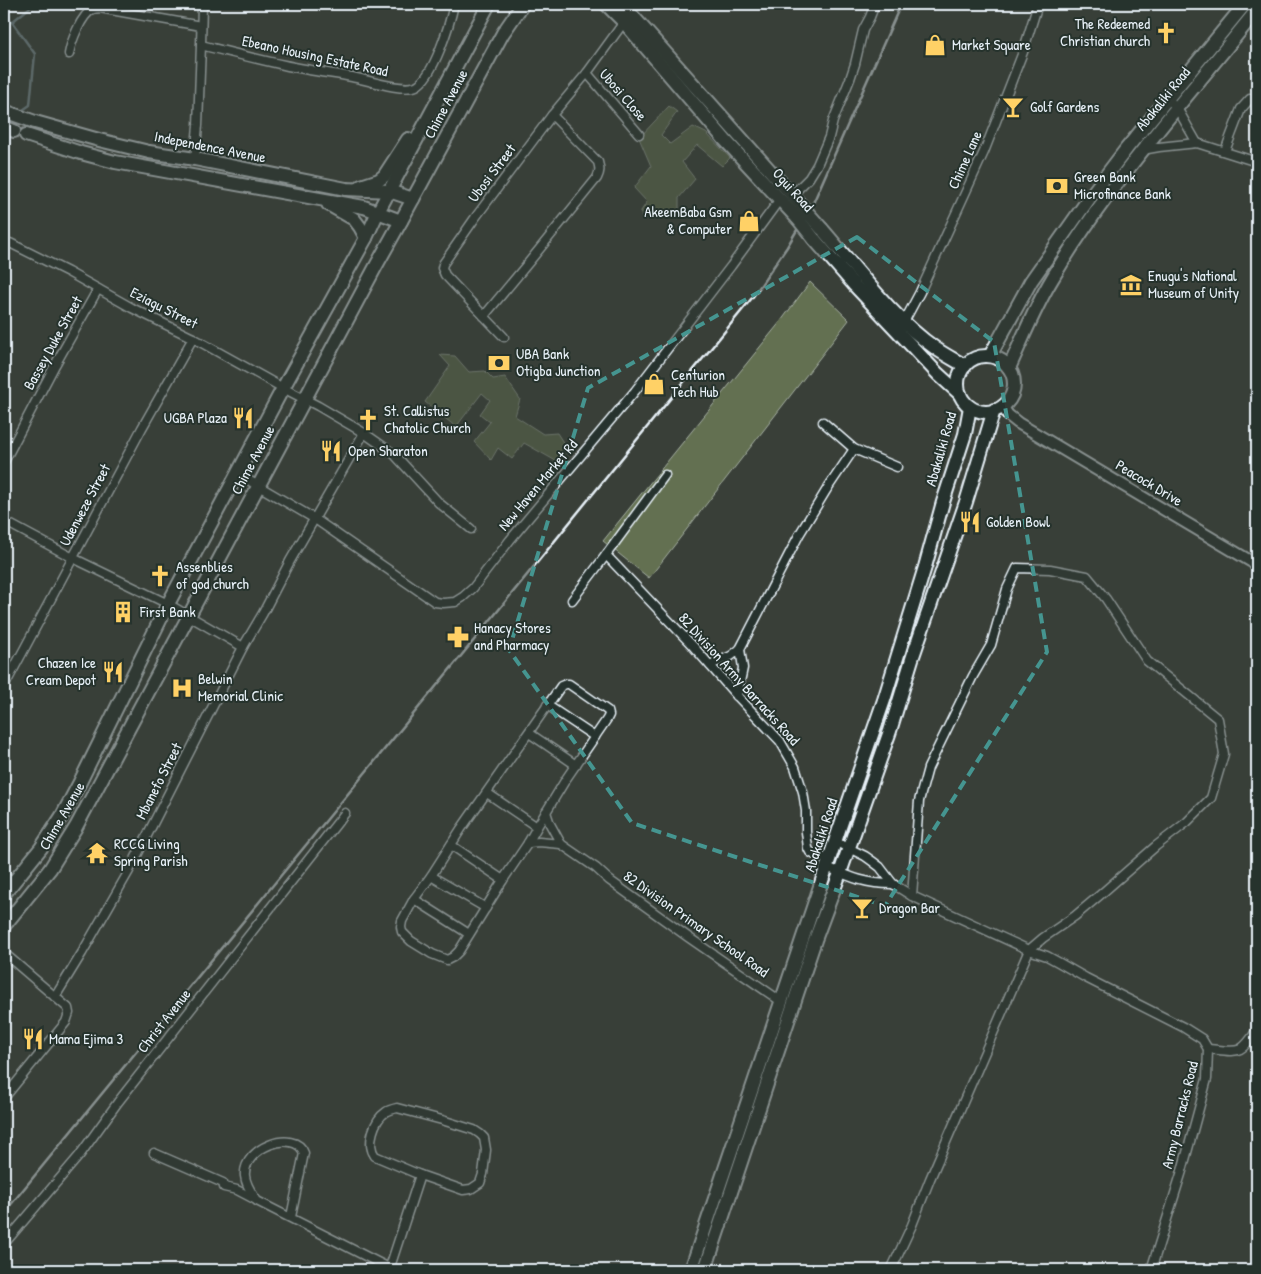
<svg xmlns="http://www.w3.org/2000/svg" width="1261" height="1274" font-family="'Patrick Hand',sans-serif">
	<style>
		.green { fill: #637051; stroke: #a6b0a4 }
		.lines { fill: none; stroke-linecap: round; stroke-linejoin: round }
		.stream { stroke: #899ca5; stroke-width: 2.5 }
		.minor-casing { stroke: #e8f1f8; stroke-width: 11 }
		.tertiary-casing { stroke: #e8f1f8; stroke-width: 14 }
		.primary-casing { stroke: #e8f1f8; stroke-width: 16 }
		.minor { stroke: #26332d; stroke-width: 8 }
		.tertiary { stroke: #26332d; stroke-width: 10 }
		.primary { stroke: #26332d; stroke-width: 12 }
		.rail { stroke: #e8f1f8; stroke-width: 2.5 }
		.primary-bridge-casing { stroke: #e8f1f8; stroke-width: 16; stroke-linecap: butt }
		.primary-bridge { stroke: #26332d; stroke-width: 12 }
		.marked { fill: none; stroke: #459590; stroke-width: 4; stroke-dasharray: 10 6; stroke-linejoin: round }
		.labels { text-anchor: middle; stroke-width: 4; stroke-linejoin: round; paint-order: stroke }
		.poi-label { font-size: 15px; fill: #e8f1f8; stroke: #26332d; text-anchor: start }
		.street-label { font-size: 15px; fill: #e8f1f8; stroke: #26332d }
	</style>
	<rect width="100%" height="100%" fill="#393f38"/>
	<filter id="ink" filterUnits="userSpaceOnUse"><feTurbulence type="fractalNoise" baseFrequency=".02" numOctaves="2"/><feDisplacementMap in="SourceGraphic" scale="10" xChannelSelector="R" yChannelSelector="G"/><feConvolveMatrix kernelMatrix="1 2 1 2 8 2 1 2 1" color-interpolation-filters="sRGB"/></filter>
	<g filter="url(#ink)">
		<g class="green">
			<path d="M669,106L677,112L661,135L670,144L693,127L706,133L730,158L722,166L697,145L682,162L695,179L679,198V211L642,219L641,211L647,202L634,188L651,166L639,138Z"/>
			<path d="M810,282L849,320L649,578L603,541L781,321Z"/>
			<path d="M440,355L455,356L469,372L485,371L493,379L505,377L520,399L515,416L543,434L557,433L566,447L556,461L524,443L512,459L498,448L491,460L474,442L490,422L480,414L490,400L482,393L456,427L425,402L450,366Z"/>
		</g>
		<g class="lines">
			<g class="stream">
				<path d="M4,16L12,22L35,54L30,105L20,112"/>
				<path d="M12,22L34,4H38"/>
			</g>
			<g class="minor-casing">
				<g id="minor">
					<path d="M201,45C229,52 256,59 284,65C306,70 329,73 352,77C367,80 403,92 416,86C434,77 450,23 454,4"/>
					<path d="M69,54C71,42 81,15 93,9C97,8 101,8 105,9L201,26"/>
					<path d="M587,73L639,134"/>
					<path d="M1167,98L1177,108L1197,143"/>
					<path d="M1142,150L1159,147L1197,143L1257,162"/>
					<path d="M1225,151L1241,109L1250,99L1257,98"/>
					<path d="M195,159L198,125L201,45L202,4"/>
					<path d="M792,195L809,178L817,165L829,137L833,121L850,79L855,64L863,30L870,17L875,4"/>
					<path d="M4,247L7,244L10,243L68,272L132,308L193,338L283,388L318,406L364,433L290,561L263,613L243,647L129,871L82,953L55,997"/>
					<path d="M484,316L529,262L597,178C600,172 600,169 598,162L552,115"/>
					<path d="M904,322L920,292L984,152L1023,52L1038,4"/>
					<path d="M504,337L445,275L442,268L443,264L475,218L552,115L587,73L624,22"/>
					<path d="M823,422L854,449L897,467"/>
					<path d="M364,433L394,454L439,503L471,529"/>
					<path d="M4,462L55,365L98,289"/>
					<path d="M238,474L315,519L435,602L443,603L455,602L463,597L473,588L510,540L635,391L731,266L780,199"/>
					<path d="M665,475L606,555L692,645L737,696L780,741L795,767L803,792L806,811V832L808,848L810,852L815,855L829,860"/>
					<path d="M4,521L73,558L168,604L243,647"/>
					<path d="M572,600L606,555"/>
					<path d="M710,665L731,656L740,649L799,535L827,489L854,449"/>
					<path d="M4,687L142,428L193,338"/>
					<path d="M737,696L743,668L740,649"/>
					<path d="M547,705L595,737"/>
					<path d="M529,733L576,765"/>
					<path d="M487,793L537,827L566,779L607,719L609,715L608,711L569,684H566L561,686L461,829L431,876L414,899L402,921L401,927L402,932L411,941L432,954L447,960L453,957L459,951L503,880L528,843L537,827"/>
					<path d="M546,812L550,824L561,844L596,868L609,880L688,937L782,1002"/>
					<path d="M836,842L865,856L872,861L880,867L893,884L912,896L1029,950L1047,956L1058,962L1086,978L1183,1027L1202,1039L1208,1049L1207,1079L1182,1171L1151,1270"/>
					<path d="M528,843L539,842L561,844"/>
					<path d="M451,845L503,880"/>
					<path d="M827,867C852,878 866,884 893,884"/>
					<path d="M4,876L14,882"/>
					<path d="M431,876L486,908"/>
					<path d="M414,899L469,934"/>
					<path d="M4,953L68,1008L69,1013L66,1022L4,1098"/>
					<path d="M1208,1049C1238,1051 1239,1057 1257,1030"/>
					<path d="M397,1108L442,1120L474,1130L480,1134L484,1138L486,1150L483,1174L480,1183L471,1189L463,1190L420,1175L375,1156C366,1144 374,1120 386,1112C389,1110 393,1109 397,1108Z"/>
					<path d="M154,1153L223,1183L224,1187L237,1190L256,1200"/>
					<path d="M291,1217L304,1153C295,1128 242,1148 245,1176C246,1186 252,1193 257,1201L389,1268"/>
					<path d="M4,1244L79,1156L118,1102L345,813"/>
					<path d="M389,1270L420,1175"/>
					<path d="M891,1270L912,1225L930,1179L1029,950L1043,938L1075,916L1100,895L1156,846L1187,822L1211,798L1224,754L1218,719L1147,661L1106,599L1087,576L1050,569L1017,568L1007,589L991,645L973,676L928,768L919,801L912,896"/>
				</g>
			</g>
			<g class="tertiary-casing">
				<path id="tertiary" d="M1002,406L1008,415L1018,423L1257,565"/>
			</g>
			<g class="primary-casing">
				<g id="primary">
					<path d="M606,4L624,22L725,140L798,219"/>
					<path d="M622,4L806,211"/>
					<path d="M4,111L35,122L99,140L149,152L195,159L346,189L389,191L413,199"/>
					<path d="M4,127L14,131"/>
					<path d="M26,135L81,153L115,162L364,207L401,221"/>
					<path d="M361,186L379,180L384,176L408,139"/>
					<path d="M328,204L354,219L360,227L366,238"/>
					<path d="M822,229C856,268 893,319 935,348C945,355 955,360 965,366"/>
					<path d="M814,239L855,286L938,374L960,394"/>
					<path d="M990,356L1031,281L1095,190L1127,148L1245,4"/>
					<circle cx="986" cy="384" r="28"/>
					<path d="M1009,368C1023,338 1035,307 1052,279C1086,221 1128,168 1170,116C1199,81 1228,46 1257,10"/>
					<path d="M4,894L41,848L62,816L80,782L168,604L283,388L366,238L378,212L489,4"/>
					<path d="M4,926L50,869L76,827L376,266L401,221L503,33L523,4"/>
					<path d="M691,1270L840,827L884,700L925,567L943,502L965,434L970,407"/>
					<path d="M705,1270L815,940L840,873L890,731L912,659L966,502L994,410"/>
				</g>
			</g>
			<use href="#minor" class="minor"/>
			<use href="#tertiary" class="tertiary"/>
			<use href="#primary" class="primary"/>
			<path class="rail" d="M4,1213L484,628L752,298L787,247L814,201L901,4"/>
			<g class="primary-bridge-casing">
				<g id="primary-bridge">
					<path d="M806,211L822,229"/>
					<path d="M798,219L814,239"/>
				</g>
			</g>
			<use href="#primary-bridge" class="primary-bridge"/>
		</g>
	</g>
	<path d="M0 0H1261V1274H0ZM857,237L994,342L1047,652L885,906L632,823L509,650L588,388Z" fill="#393f38" fill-opacity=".55" fill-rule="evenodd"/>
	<path class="marked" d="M857,237L994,342L1047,652L885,906L632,823L509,650L588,388Z"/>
	<defs>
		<g id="church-bare" transform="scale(1.725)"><path d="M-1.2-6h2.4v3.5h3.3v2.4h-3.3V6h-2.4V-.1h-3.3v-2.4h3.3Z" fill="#ffd166" stroke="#26332d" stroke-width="2.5" paint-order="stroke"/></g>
		<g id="shop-bare" transform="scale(1.725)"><path d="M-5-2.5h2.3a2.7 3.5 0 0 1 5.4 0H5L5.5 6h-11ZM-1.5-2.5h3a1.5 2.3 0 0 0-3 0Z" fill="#ffd166" stroke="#26332d" stroke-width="2.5" paint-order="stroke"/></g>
		<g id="bar-bare" transform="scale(1.725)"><path d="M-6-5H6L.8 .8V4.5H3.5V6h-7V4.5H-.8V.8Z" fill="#ffd166" stroke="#26332d" stroke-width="2.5" paint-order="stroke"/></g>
		<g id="bank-bare" transform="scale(1.725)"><path d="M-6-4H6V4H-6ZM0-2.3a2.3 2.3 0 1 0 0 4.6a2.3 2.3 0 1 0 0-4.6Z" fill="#ffd166" stroke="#26332d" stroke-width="2.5" paint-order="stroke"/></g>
		<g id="museum-bare" transform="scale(1.725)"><path d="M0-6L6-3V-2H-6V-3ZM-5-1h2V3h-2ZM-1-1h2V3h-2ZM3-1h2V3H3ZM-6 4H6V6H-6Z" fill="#ffd166" stroke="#26332d" stroke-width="2.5" paint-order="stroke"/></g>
		<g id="restaurant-bare" transform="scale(1.725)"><path d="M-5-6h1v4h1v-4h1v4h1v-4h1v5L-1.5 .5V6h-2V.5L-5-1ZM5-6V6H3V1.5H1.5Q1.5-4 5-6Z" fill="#ffd166" stroke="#26332d" stroke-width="2.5" paint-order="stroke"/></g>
		<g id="building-bare" transform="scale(1.725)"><path d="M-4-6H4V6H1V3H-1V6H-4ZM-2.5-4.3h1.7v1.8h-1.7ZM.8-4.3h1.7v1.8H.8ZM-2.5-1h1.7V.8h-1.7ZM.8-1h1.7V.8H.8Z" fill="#ffd166" stroke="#26332d" stroke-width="2.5" paint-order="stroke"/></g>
		<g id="pharmacy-bare" transform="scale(1.725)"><path d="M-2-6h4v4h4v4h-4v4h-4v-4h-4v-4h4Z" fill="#ffd166" stroke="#26332d" stroke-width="2.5" paint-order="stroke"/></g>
		<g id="hospital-bare" transform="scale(1.725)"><path d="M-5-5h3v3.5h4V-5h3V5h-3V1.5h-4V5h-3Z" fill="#ffd166" stroke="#26332d" stroke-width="2.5" paint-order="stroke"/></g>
		<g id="temple-bare" transform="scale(1.725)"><path d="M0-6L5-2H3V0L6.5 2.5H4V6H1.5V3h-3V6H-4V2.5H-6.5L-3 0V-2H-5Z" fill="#ffd166" stroke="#26332d" stroke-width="2.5" paint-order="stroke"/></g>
	</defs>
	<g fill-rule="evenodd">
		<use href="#church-bare" x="1166" y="33"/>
		<use href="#shop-bare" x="935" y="45"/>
		<use href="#bar-bare" x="1013" y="107"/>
		<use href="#bank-bare" x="1057" y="186"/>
		<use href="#shop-bare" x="749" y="221"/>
		<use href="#museum-bare" x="1131" y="285"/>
		<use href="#bank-bare" x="499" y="363"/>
		<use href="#shop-bare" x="654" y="384"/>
		<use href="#restaurant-bare" x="243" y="418"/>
		<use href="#church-bare" x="368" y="420"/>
		<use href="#restaurant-bare" x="331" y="451"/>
		<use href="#restaurant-bare" x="970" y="522"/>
		<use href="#church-bare" x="160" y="576"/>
		<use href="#building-bare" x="123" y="612"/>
		<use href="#pharmacy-bare" x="458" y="637"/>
		<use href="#restaurant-bare" x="113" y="672"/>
		<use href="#hospital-bare" x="182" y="688"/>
		<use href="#temple-bare" x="97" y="853"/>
		<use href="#bar-bare" x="862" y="908"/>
		<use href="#restaurant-bare" x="33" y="1039"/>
	</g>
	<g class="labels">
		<g class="poi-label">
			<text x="1150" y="29" text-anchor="end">The Redeemed<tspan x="1150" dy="17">Christian church</tspan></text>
			<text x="952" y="50">Market Square</text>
			<text x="1030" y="112">Golf Gardens</text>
			<text x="1074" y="182">Green Bank<tspan x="1074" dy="17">Microfinance Bank</tspan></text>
			<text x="732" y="217" text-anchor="end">AkeemBaba Gsm<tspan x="732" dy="17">&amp; Computer</tspan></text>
			<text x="1148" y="281">Enugu's National<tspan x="1148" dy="17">Museum of Unity</tspan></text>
			<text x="516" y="359">UBA Bank<tspan x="516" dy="17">Otigba Junction</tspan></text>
			<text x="671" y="380">Centurion<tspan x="671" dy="17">Tech Hub</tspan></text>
			<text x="384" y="416">St. Callistus<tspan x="384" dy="17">Chatolic Church</tspan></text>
			<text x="227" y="423" text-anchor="end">UGBA Plaza</text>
			<text x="348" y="456">Open Sharaton</text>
			<text x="986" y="527">Golden Bowl</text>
			<text x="176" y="572">Assenblies<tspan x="176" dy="17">of god church</tspan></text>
			<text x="140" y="617">First Bank</text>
			<text x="474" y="633">Hanacy Stores<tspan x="474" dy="17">and Pharmacy</tspan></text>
			<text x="96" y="668" text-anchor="end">Chazen Ice<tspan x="96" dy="17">Cream Depot</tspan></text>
			<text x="198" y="684">Belwin<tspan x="198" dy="17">Memorial Clinic</tspan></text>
			<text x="114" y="849">RCCG Living<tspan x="114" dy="17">Spring Parish</tspan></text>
			<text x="879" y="913">Dragon Bar</text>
			<text x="49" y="1044">Mama Ejima 3</text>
		</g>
		<g class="street-label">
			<text transform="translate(315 56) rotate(12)" y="5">Ebeano Housing Estate Road</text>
			<text transform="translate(623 95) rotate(49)" y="5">Ubosi Close</text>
			<text transform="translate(1163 99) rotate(-51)" y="5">Abakaliki Road</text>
			<text transform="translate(446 104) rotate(-62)" y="5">Chime Avenue</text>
			<text transform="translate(210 147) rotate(11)" y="5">Independence Avenue</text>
			<text transform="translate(965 160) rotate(-66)" y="5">Chime Lane</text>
			<text transform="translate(492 173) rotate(-53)" y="5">Ubosi Street</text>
			<text transform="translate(793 190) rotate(48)" y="5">Ogui Road</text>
			<text transform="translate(164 308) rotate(27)" y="5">Eziagu Street</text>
			<text transform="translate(53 343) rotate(-61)" y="5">Bassey Duke Street</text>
			<text transform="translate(941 449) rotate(-74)" y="5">Abakaliki Road</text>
			<text transform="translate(253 460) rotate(-62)" y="5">Chime Avenue</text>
			<text transform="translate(1149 483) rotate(31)" y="5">Peacock Drive</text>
			<text transform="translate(538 485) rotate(-50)" y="5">New Haven Market Rd</text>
			<text transform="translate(85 505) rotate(-62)" y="5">Udenweze Street</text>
			<text transform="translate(739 679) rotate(48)" y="5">82 Division Army Barracks Road</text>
			<text transform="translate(159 781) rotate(-63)" y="5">Mbanefo Street</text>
			<text transform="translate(62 816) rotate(-60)" y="5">Chime Avenue</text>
			<text transform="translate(821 835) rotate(-72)" y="5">Abakaliki Road</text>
			<text transform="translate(696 924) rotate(35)" y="5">82 Division Primary School Road</text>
			<text transform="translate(164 1021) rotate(-52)" y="5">Christ Avenue</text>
			<text transform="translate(1180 1115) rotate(-76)" y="5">Army Barracks Road</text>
		</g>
	</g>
	<rect width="1261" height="1274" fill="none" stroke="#26332d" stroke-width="20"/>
	<rect x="10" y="10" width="1241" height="1254" fill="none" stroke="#e8f1f8" stroke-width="2" filter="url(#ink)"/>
</svg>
